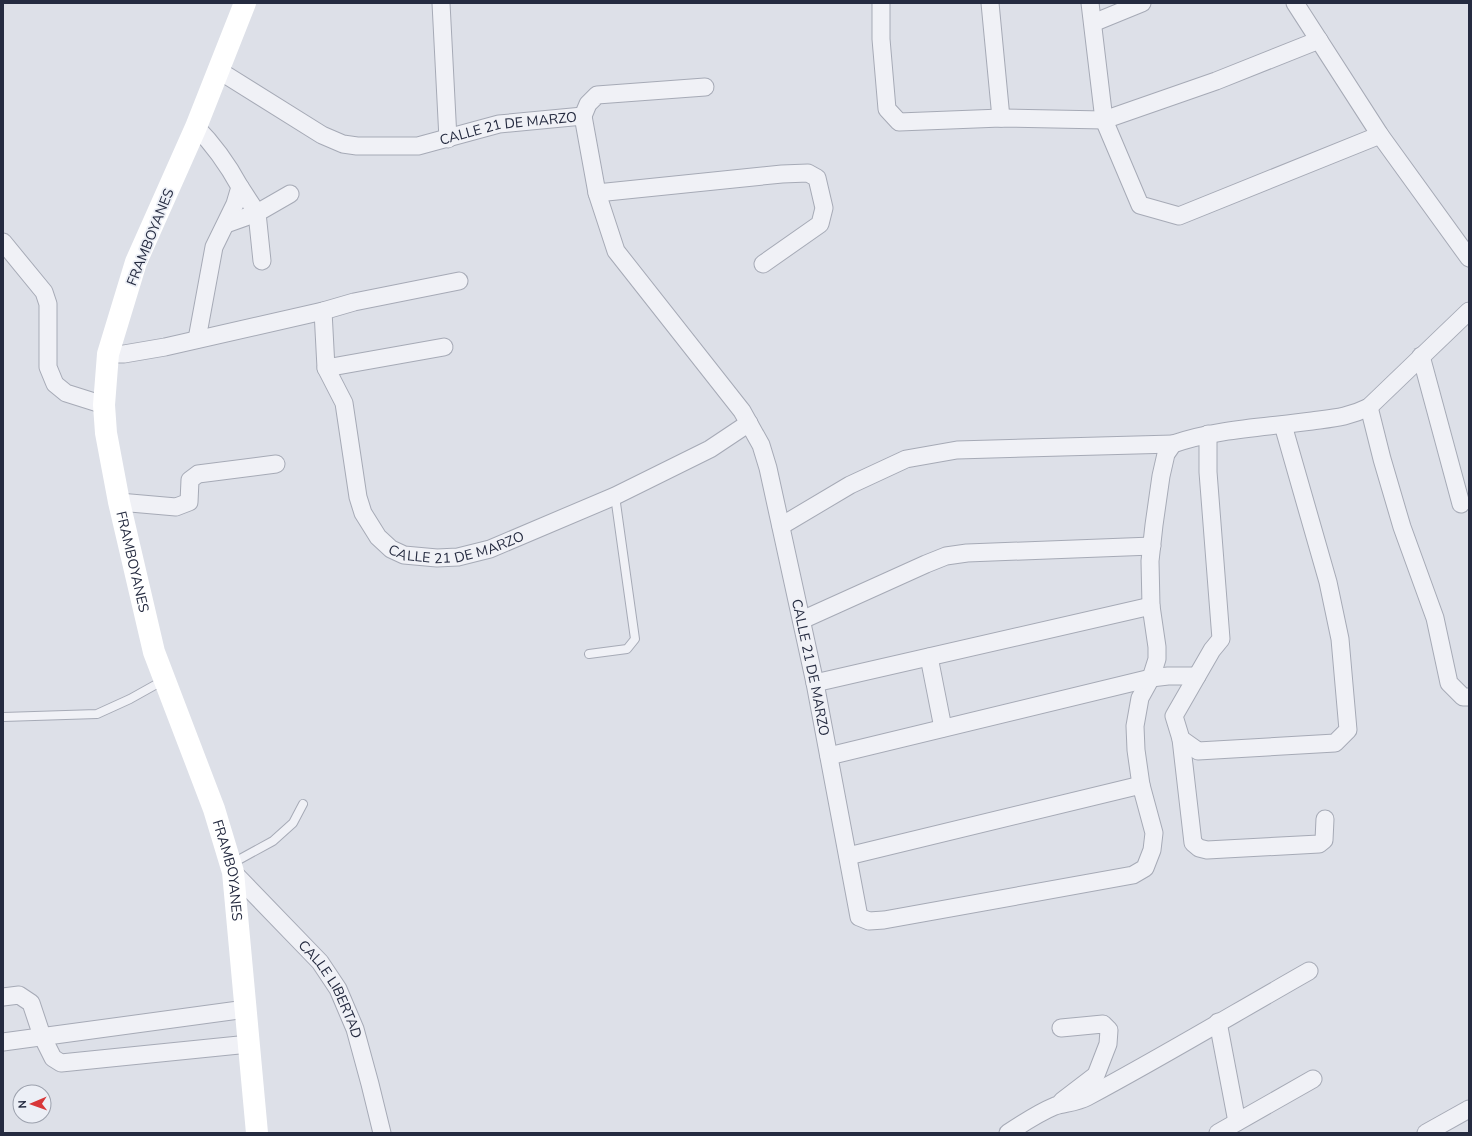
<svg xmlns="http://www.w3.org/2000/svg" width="1472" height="1136" font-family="'Nunito Sans',sans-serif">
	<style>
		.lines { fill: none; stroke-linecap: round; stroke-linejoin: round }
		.lane-casing { stroke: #a6aab6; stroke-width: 10 }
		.street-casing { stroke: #a6aab6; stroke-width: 19 }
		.lane { stroke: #f0f1f6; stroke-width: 8 }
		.street { stroke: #f0f1f6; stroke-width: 17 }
		.secondary { stroke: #fff; stroke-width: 22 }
		.labels { text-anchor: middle; stroke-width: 3.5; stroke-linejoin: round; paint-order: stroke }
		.street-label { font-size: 14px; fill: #252b40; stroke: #eceff6 }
	</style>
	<rect width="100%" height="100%" fill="#dde0e8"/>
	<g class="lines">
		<g class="lane-casing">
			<g id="lane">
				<path d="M589,654L627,649L635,639L615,496"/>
				<path d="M3,717L97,714L130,699L164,680"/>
				<path d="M231,864L273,841L293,823L303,804"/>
			</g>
		</g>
		<g class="street-casing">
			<g id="street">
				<path d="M441,3L448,139"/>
				<path d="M881,3V39L887,109L899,122L1001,118L1104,120L1216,81L1319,40"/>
				<path d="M990,3L1001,118"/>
				<path d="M1090,3L1104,120L1140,205L1179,216L1380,135"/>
				<path d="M1295,3L1380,135L1469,258"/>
				<path d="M1093,23L1142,3"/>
				<path id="s1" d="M218,70L322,135L343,144L357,146H418L499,124L583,116"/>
				<path id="s2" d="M583,116L597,193L616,251L742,411L761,445L768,468L815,683L859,917L869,921L884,920L1133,875L1145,868L1152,850L1154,833L1141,785L1136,750L1135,726L1140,698L1151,678L1157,659V647L1151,606L1150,561L1154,525L1161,476L1166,454L1173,444C1215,429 1268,427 1312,421C1334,418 1349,417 1369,407L1469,311"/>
				<path d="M583,116L588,104L597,95L705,87"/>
				<path d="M196,127C214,145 228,165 240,187L235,204L214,247L197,339"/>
				<path d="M240,187L257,213L262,261"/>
				<path d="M597,193L782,174L808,173L817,178L824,208L820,224L763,264"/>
				<path d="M226,224L257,213L290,194"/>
				<path d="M3,242L44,292L48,304V367L55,384L66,393L104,405"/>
				<path id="s3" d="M323,311L326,368L344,403L358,497L363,513L378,537L391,549L404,555L437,558L458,557L490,549L615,496L710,449L749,423"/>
				<path d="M108,354H124L165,347L323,311L354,302L459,281"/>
				<path d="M1421,356L1461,504"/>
				<path d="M326,368L444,347"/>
				<path d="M1369,407L1382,459L1402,527L1435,618L1449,683L1463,697H1469"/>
				<path d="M1208,434V472L1221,639L1212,650L1174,716L1181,739L1198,751L1335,743L1348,730L1340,639L1328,582L1283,425"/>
				<path d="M119,502L176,507L189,502L190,480L198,474L276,464"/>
				<path d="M781,526L850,485L906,459L957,450L1173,444"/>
				<path d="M802,620L926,564L946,556L967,553L1152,546"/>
				<path d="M929,657L943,728"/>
				<path d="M815,683L1151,606"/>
				<path d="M1181,739L1193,843L1199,848L1207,850L1319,844L1324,840L1325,819"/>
				<path d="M829,756L1151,678L1168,676H1197"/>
				<path d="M848,856L1141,785"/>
				<path id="s4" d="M233,872L320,962L338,989L355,1029L370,1084L382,1133"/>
				<path d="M3,997L19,995L31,1003L42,1036L53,1058L61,1063L249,1044"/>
				<path d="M1218,1022L1237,1122"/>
				<path d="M1061,1028L1103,1024L1109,1030L1108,1044L1096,1075L1062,1101"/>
				<path d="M3,1042L246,1009"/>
				<path d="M1008,1133C1023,1123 1038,1113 1055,1106C1066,1103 1078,1102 1087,1097C1162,1057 1235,1013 1309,971"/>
				<path d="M1218,1133L1313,1079"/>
				<path d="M1426,1133L1469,1109"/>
			</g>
		</g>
		<use href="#lane" class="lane"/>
		<use href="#street" class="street"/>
		<path class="secondary" id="s5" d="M245,3L196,127L136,262L108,354L104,405L106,433L119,502L154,652L214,809L233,872L257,1133"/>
	</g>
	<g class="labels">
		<g class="street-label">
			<text dy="5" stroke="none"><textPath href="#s1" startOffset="313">CALLE 21 DE MARZO</textPath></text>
			<text transform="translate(150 237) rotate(-68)" y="5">FRAMBOYANES</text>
			<text dy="5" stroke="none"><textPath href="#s3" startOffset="322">CALLE 21 DE MARZO</textPath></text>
			<text dy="5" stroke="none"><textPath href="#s5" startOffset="588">FRAMBOYANES</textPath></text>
			<text dy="5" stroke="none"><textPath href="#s2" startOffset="610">CALLE 21 DE MARZO</textPath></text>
			<text dy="5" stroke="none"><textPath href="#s5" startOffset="912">FRAMBOYANES</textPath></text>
			<text dy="5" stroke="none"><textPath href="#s4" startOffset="154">CALLE LIBERTAD</textPath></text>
		</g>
	</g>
	<rect width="1472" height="1136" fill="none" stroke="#252b40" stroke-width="8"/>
	<g transform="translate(32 1104) rotate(268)"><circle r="19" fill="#eceff6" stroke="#9ca1ad"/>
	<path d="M0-3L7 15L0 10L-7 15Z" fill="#d83739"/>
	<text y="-6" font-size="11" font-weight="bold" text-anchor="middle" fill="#252b40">N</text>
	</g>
</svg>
